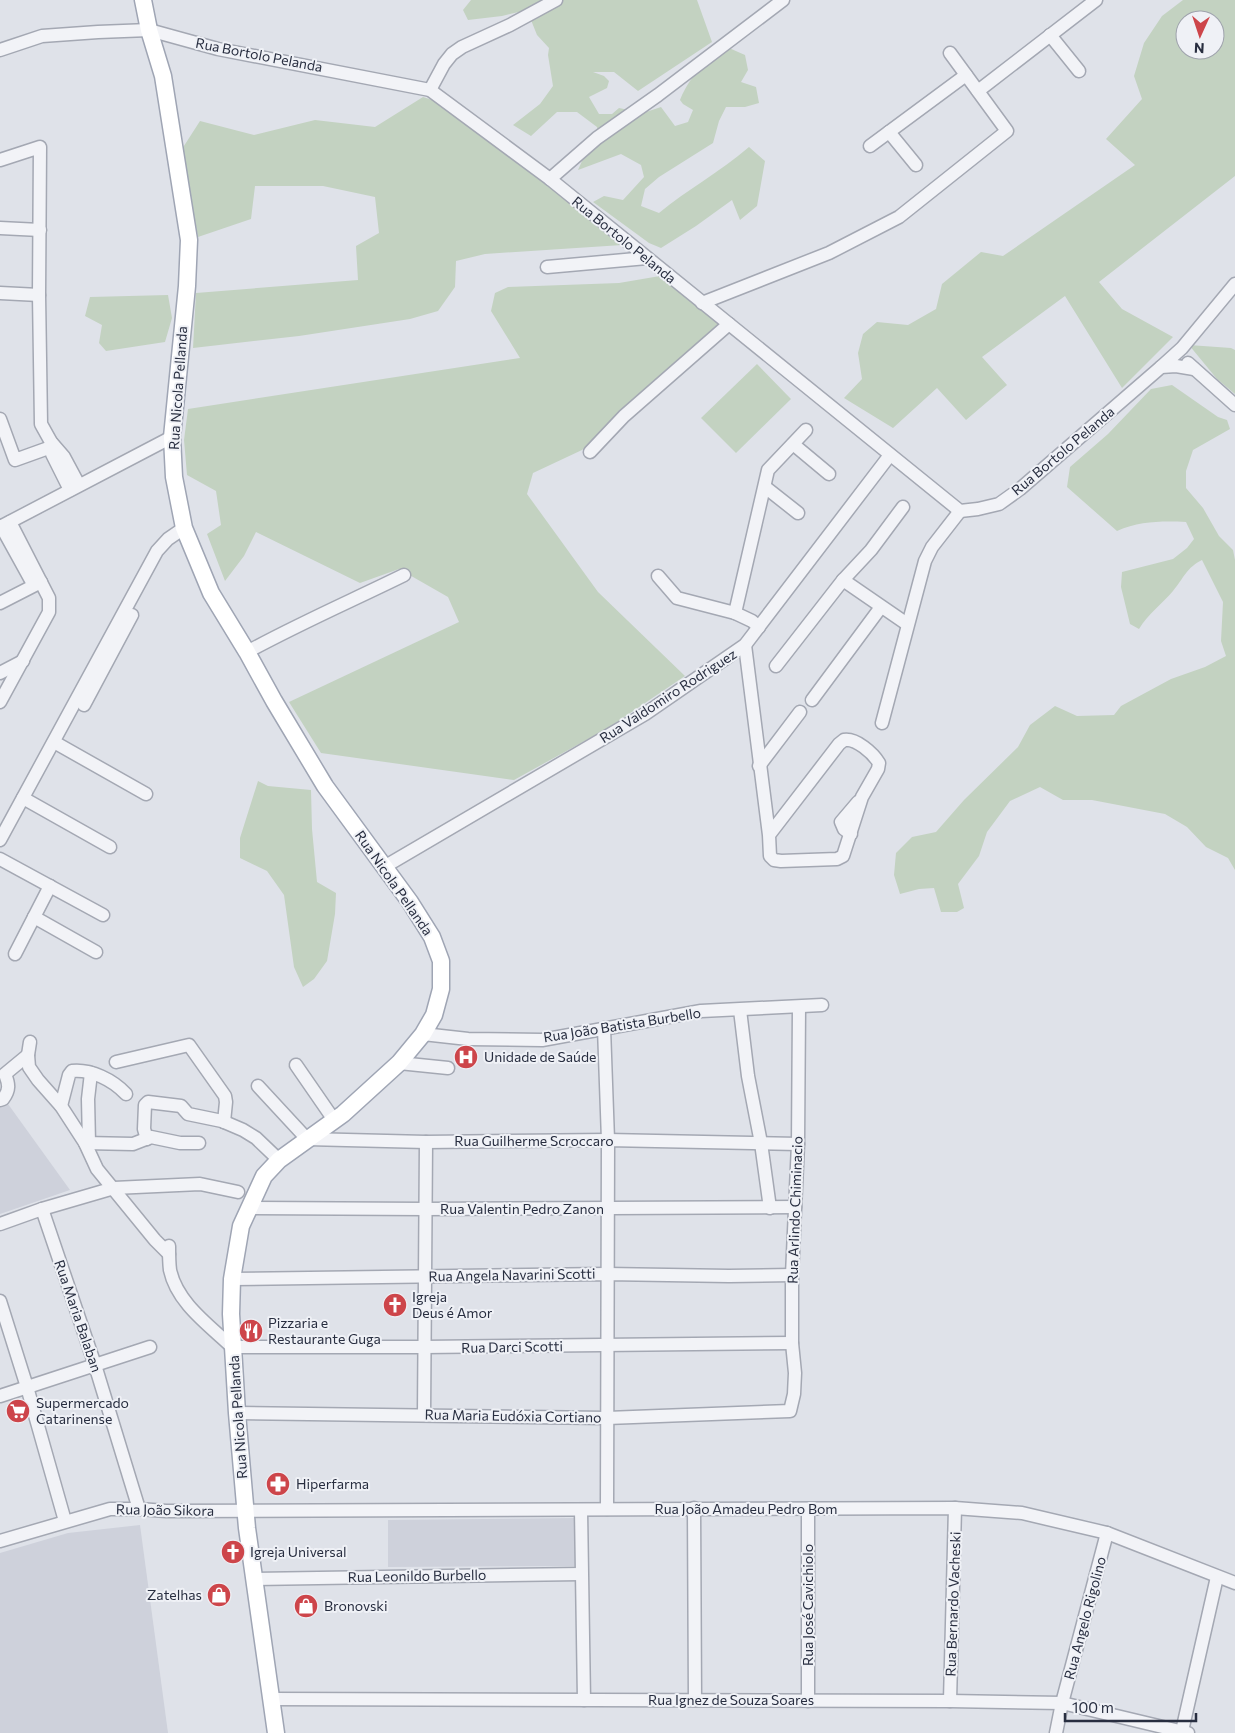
<svg xmlns="http://www.w3.org/2000/svg" width="1235" height="1733" font-family="Commissioner,sans-serif">
	<style>
		.built { fill: #ced1db }
		.green { fill: #c3d2c1; fill-rule: evenodd }
		.lines { fill: none; stroke-linecap: round; stroke-linejoin: round }
		.minor-casing { stroke: #a4a8b3; stroke-width: 15 }
		.major-casing { stroke: #9fa5b4; stroke-width: 19 }
		.minor { stroke: #f2f3f7; stroke-width: 12 }
		.major { stroke: #fff; stroke-width: 16 }
		.labels { text-anchor: middle; stroke-width: 4; stroke-linejoin: round; paint-order: stroke }
		.street-label { font-size: 14px; fill: #282e40; stroke: #eff1f6 }
		.poi-label { font-size: 14px; fill: #282e40; stroke: #eff1f6; text-anchor: start }
	</style>
	<rect width="100%" height="100%" fill="#dfe2e9"/>
	<g class="built">
		<path d="M8,1104L70,1190L0,1214V1106Z"/>
		<path d="M575,1518L576,1566L388,1567V1520Z"/>
		<path d="M140,1525L168,1733H0V1553L68,1533Z"/>
	</g>
	<g class="green">
		<path d="M471,0H697L712,42L638,91L614,72H593L604,76L609,81L607,88L589,97L599,114H612L619,108L643,113L661,107L675,126L688,122L693,110L683,104L680,100C692,71 705,65 729,48L745,55L748,70L741,82L756,87L759,103L745,107H726L719,121L713,143L659,177L645,189L641,206L659,213C688,189 720,172 749,147L765,161L757,206L740,220L732,200L696,226L661,248L649,243L593,202L604,196L623,200L644,177L641,165L621,154L578,170L582,161L600,140L597,127L577,112H557L531,136L513,125L540,104L553,86L548,55L549,48L537,35L527,10L502,16L468,20L463,10Z"/>
		<path d="M1183,0H1235V176L1099,282L1122,309L1173,337L1122,388L1065,296L982,357L1007,385L966,420L937,388L893,428L844,398L862,379L858,353L863,334L877,322L908,325L936,309L942,284L981,252L1003,256L1135,165L1106,139L1142,99L1134,76L1144,43L1162,16ZM1185,20H1215V50H1185Z"/>
		<path d="M423,97L448,105L622,245L485,254L456,261L455,287L438,311L410,319L299,336L193,348L196,293L358,280L356,246L379,233L375,197L323,186H255L251,219L198,237L182,149L200,121L254,135L315,120L375,127Z"/>
		<path d="M660,276L724,324L582,450L533,473L527,494L598,592L685,676L608,728L514,780L321,753L289,702L459,622L448,597L399,569L360,583L256,532L244,556L225,581L207,534L221,525L216,491L187,475L184,440L188,409L520,358L491,311L495,293L508,287L619,283Z"/>
		<path d="M168,295L172,318L165,342L106,351L99,343L102,325L85,316L90,297Z"/>
		<path d="M1189,345L1231,348L1235,350V394L1217,379Z"/>
		<path d="M757,364L791,399L736,453L701,418Z"/>
		<path d="M1172,385L1218,417L1227,420L1230,429L1193,450L1186,471V488L1203,508L1219,536L1233,550L1235,560V870L1228,858L1206,847L1187,827L1165,814L1092,800H1063L1040,787L1010,801L987,832L979,856L958,884L964,908L957,912H941L934,888L919,889L900,894L894,875L896,853L912,837L936,832L964,800L1018,747L1030,725L1055,706L1077,716L1114,715L1121,706L1171,679L1205,667L1226,656L1221,641L1223,602L1202,560C1186,568 1184,578 1173,591C1162,604 1148,614 1139,629L1130,624L1121,587L1122,572L1173,559L1187,548L1194,539L1186,522C1162,521 1140,521 1117,531L1067,487L1070,467L1108,434L1151,389Z"/>
		<path d="M258,781L268,786L311,790L312,829L317,882L336,893L335,914L327,961L314,979L303,987L294,967L284,895L267,871L240,858V838Z"/>
	</g>
	<g class="lines">
		<g class="minor-casing">
			<g id="minor">
				<path d="M1050,35L1079,71"/>
				<path d="M0,50L42,36L98,32L149,30L218,49L430,90L550,179L960,511L978,509L999,504L1020,489L1161,367L1176,366L1194,369"/>
				<path d="M430,90L444,64L452,54L462,47L510,25L556,0"/>
				<path d="M978,91L1096,0"/>
				<path d="M889,132L916,165"/>
				<path d="M870,146L966,75"/>
				<path d="M0,160L40,147L39,295L41,424L51,442L64,457L79,485"/>
				<path d="M550,179L597,138L658,95L783,0"/>
				<path d="M0,228L40,230"/>
				<path d="M547,267L647,258"/>
				<path d="M0,293L39,295"/>
				<path d="M702,303L829,253L899,217L1007,131L950,53"/>
				<path d="M1188,363L1235,405"/>
				<path d="M1161,367L1182,348L1235,284"/>
				<path d="M0,419L15,460L54,446"/>
				<path d="M51,442L52,454L70,490"/>
				<path d="M793,444L829,474"/>
				<path d="M590,452L624,416L729,324"/>
				<path d="M765,487L798,513"/>
				<path d="M1,526L32,582"/>
				<path d="M0,527L172,437"/>
				<path d="M658,576L677,598L735,613"/>
				<path d="M843,580L907,624"/>
				<path d="M0,603L41,582"/>
				<path d="M759,627L752,621L735,613L768,470L806,430"/>
				<path d="M745,645L769,835L770,856L774,860L781,861L837,859L843,856L862,797L878,769L879,763C873,753 856,738 844,740L839,744L769,835"/>
				<path d="M247,652C298,624 351,601 404,575"/>
				<path d="M776,666L843,580L871,550L903,507"/>
				<path d="M0,673L23,661"/>
				<path d="M812,700L881,607"/>
				<path d="M0,702L49,612V598L10,522"/>
				<path d="M84,705L132,615"/>
				<path d="M882,723L925,561L932,547L960,511"/>
				<path d="M54,742L146,794"/>
				<path d="M759,766L800,712"/>
				<path d="M23,798L110,847"/>
				<path d="M851,834L844,829L841,822L858,802"/>
				<path d="M0,840L157,551L168,539L184,528"/>
				<path d="M0,859L103,915"/>
				<path d="M384,867L645,714L745,645L890,455"/>
				<path d="M34,917L96,952"/>
				<path d="M15,954L50,886"/>
				<path d="M740,1010L748,1076L761,1143L770,1208"/>
				<path d="M604,1028L608,1140L607,1509"/>
				<path d="M423,1034L468,1039L542,1040L701,1011L822,1005"/>
				<path d="M30,1042L28,1055L29,1067L38,1080L61,1106L85,1143L97,1169L155,1240L169,1254"/>
				<path d="M116,1062L189,1045L225,1096L226,1102L224,1122"/>
				<path d="M399,1063L448,1068"/>
				<path d="M296,1065L334,1120"/>
				<path d="M258,1086L307,1139L426,1142L608,1140L798,1144"/>
				<path d="M0,1100L3,1099C10,1090 9,1084 5,1074L28,1055"/>
				<path d="M61,1106L69,1075L72,1071C91,1069 113,1080 126,1094"/>
				<path d="M147,1139L144,1129L145,1105L148,1102L181,1106L188,1114L222,1121L243,1130L256,1138L279,1160"/>
				<path d="M85,1143L133,1144L151,1137L180,1143H199"/>
				<path d="M89,1143L88,1099L91,1073"/>
				<path d="M248,1208L425,1209L795,1207"/>
				<path d="M42,1209L95,1365L139,1509"/>
				<path d="M0,1224L42,1209L114,1188L200,1184L238,1192"/>
				<path d="M169,1246C169,1254 169,1262 170,1270C177,1303 209,1325 232,1347H424L792,1343"/>
				<path d="M232,1279L607,1274L729,1276L792,1275"/>
				<path d="M0,1301L27,1387L65,1521"/>
				<path d="M0,1396L150,1347"/>
				<path d="M237,1413L607,1418L790,1411L794,1394L795,1373L792,1343V1275L798,1144L799,1008"/>
				<path d="M424,1415L426,1142"/>
				<path d="M694,1508L695,1700"/>
				<path d="M808,1509V1701"/>
				<path d="M581,1510L584,1700"/>
				<path d="M0,1541L110,1509H139L166,1511L955,1508L1022,1513L1107,1533L1235,1583"/>
				<path d="M254,1579L581,1574"/>
				<path d="M271,1699L950,1701L1062,1703L1188,1733"/>
				<path d="M950,1701L955,1508"/>
				<path d="M1182,1731L1217,1577"/>
				<path d="M1056,1733L1062,1703L1107,1533"/>
			</g>
		</g>
		<g class="major-casing">
			<path id="major" d="M143,0L149,30L163,76L189,240L187,286L172,437L174,477L184,528L211,593L247,652L274,701L325,786L410,902L432,937L441,961V989L434,1015L423,1034L399,1063L343,1114L279,1160L264,1176L241,1226L232,1279L231,1314L237,1413L247,1528L276,1733"/>
		</g>
		<use href="#minor" class="minor"/>
		<use href="#major" class="major"/>
	</g>
	<defs>
		<g id="hospital-disc" transform="scale(1.25)"><circle r="9.5" fill="#cd454a" stroke="#eff1f6"/><path d="M-5-5h3v3.5h4V-5h3V5h-3V1.5h-4V5h-3Z" fill="#fff"/></g>
		<g id="church-disc" transform="scale(1.25)"><circle r="9.5" fill="#cd454a" stroke="#eff1f6"/><path d="M-1.2-6h2.4v3.5h3.3v2.4h-3.3V6h-2.4V-.1h-3.3v-2.4h3.3Z" fill="#fff"/></g>
		<g id="restaurant-disc" transform="scale(1.25)"><circle r="9.5" fill="#cd454a" stroke="#eff1f6"/><path d="M-5-6h1v4h1v-4h1v4h1v-4h1v5L-1.5 .5V6h-2V.5L-5-1ZM5-6V6H3V1.5H1.5Q1.5-4 5-6Z" fill="#fff"/></g>
		<g id="supermarket-disc" transform="scale(1.25)"><circle r="9.5" fill="#cd454a" stroke="#eff1f6"/><path d="M-6-5.5h2.5l.6 2H6L4.5 2H-2.5L-4.4-4H-6ZM-1.5 3.2a1.3 1.3 0 1 0 .1 0ZM3 3.2a1.3 1.3 0 1 0 .1 0Z" fill="#fff"/></g>
		<g id="pharmacy-disc" transform="scale(1.25)"><circle r="9.5" fill="#cd454a" stroke="#eff1f6"/><path d="M-2-6h4v4h4v4h-4v4h-4v-4h-4v-4h4Z" fill="#fff"/></g>
		<g id="shop-disc" transform="scale(1.25)"><circle r="9.5" fill="#cd454a" stroke="#eff1f6"/><path d="M-5-2.5h2.3a2.7 3.5 0 0 1 5.4 0H5L5.5 6h-11ZM-1.5-2.5h3a1.5 2.3 0 0 0-3 0Z" fill="#fff"/></g>
	</defs>
	<g fill-rule="evenodd">
		<use href="#hospital-disc" x="466" y="1057"/>
		<use href="#church-disc" x="395" y="1305"/>
		<use href="#restaurant-disc" x="251" y="1331"/>
		<use href="#supermarket-disc" x="18" y="1411"/>
		<use href="#pharmacy-disc" x="278" y="1484"/>
		<use href="#church-disc" x="233" y="1552"/>
		<use href="#shop-disc" x="219" y="1595"/>
		<use href="#shop-disc" x="306" y="1606"/>
	</g>
	<g class="labels">
		<g class="street-label">
			<text transform="translate(259 55) rotate(11)" y="5">Rua Bortolo Pelanda</text>
			<text transform="translate(624 240) rotate(39)" y="5">Rua Bortolo Pelanda</text>
			<text transform="translate(178 388) rotate(-86)" y="5">Rua Nicola Pellanda</text>
			<text transform="translate(1063 451) rotate(-40)" y="5">Rua Bortolo Pelanda</text>
			<text transform="translate(668 696) rotate(-33)" y="5">Rua Valdomiro Rodriguez</text>
			<text transform="translate(394 883) rotate(55)" y="5">Rua Nicola Pellanda</text>
			<text transform="translate(622 1025) rotate(-9)" y="5">Rua João Batista Burbello</text>
			<text x="534" y="1146">Rua Guilherme Scroccaro</text>
			<text x="522" y="1214">Rua Valentin Pedro Zanon</text>
			<text transform="translate(795 1210) rotate(-88)" y="5">Rua Arlindo Chiminacio</text>
			<text transform="translate(512 1275) rotate(-1)" y="5">Rua Angela Navarini Scotti</text>
			<text transform="translate(78 1316) rotate(71)" y="5">Rua Maria Balaban</text>
			<text transform="translate(512 1347) rotate(-1)" y="5">Rua Darci Scotti</text>
			<text transform="translate(513 1416) rotate(1)" y="5">Rua Maria Eudóxia Cortiano</text>
			<text transform="translate(238 1417) rotate(-94)" y="5">Rua Nicola Pellanda</text>
			<text x="746" y="1514">Rua João Amadeu Pedro Bom</text>
			<text transform="translate(165 1510) rotate(1)" y="5">Rua João Sikora</text>
			<text transform="translate(417 1576) rotate(-1)" y="5">Rua Leonildo Burbello</text>
			<text transform="translate(953 1604) rotate(-88)" y="5">Rua Bernardo Vacheski</text>
			<text transform="translate(808 1605) rotate(-90)" y="5">Rua José Cavichiolo</text>
			<text transform="translate(1085 1618) rotate(-75)" y="5">Rua Angelo Rigolino</text>
			<text x="731" y="1705">Rua Ignez de Souza Soares</text>
		</g>
		<g class="poi-label">
			<text x="484" y="1062">Unidade de Saúde</text>
			<text x="412" y="1302">Igreja<tspan x="412" dy="16">Deus é Amor</tspan></text>
			<text x="268" y="1328">Pizzaria e<tspan x="268" dy="16">Restaurante Guga</tspan></text>
			<text x="36" y="1408">Supermercado<tspan x="36" dy="16">Catarinense</tspan></text>
			<text x="296" y="1489">Hiperfarma</text>
			<text x="250" y="1557">Igreja Universal</text>
			<text x="202" y="1600" text-anchor="end">Zatelhas</text>
			<text x="324" y="1611">Bronovski</text>
		</g>
	</g>
	<g transform="translate(1200 35) rotate(183)"><circle r="24" fill="#eff1f6" stroke="#9fa3ad"/>
	<path d="M0-4L9 19L0 12L-9 19Z" fill="#cd454a"/>
	<text y="-8" font-size="14" font-weight="bold" text-anchor="middle" fill="#282e40">N</text>
	</g>
	<path d="M1065 1713v8h131v-8" fill="none" stroke="#282e40" stroke-width="2.5"/>
	<text x="1072" y="1713" font-size="15" fill="#282e40" stroke="#eff1f6" stroke-width="4" paint-order="stroke">100 m</text>
</svg>
